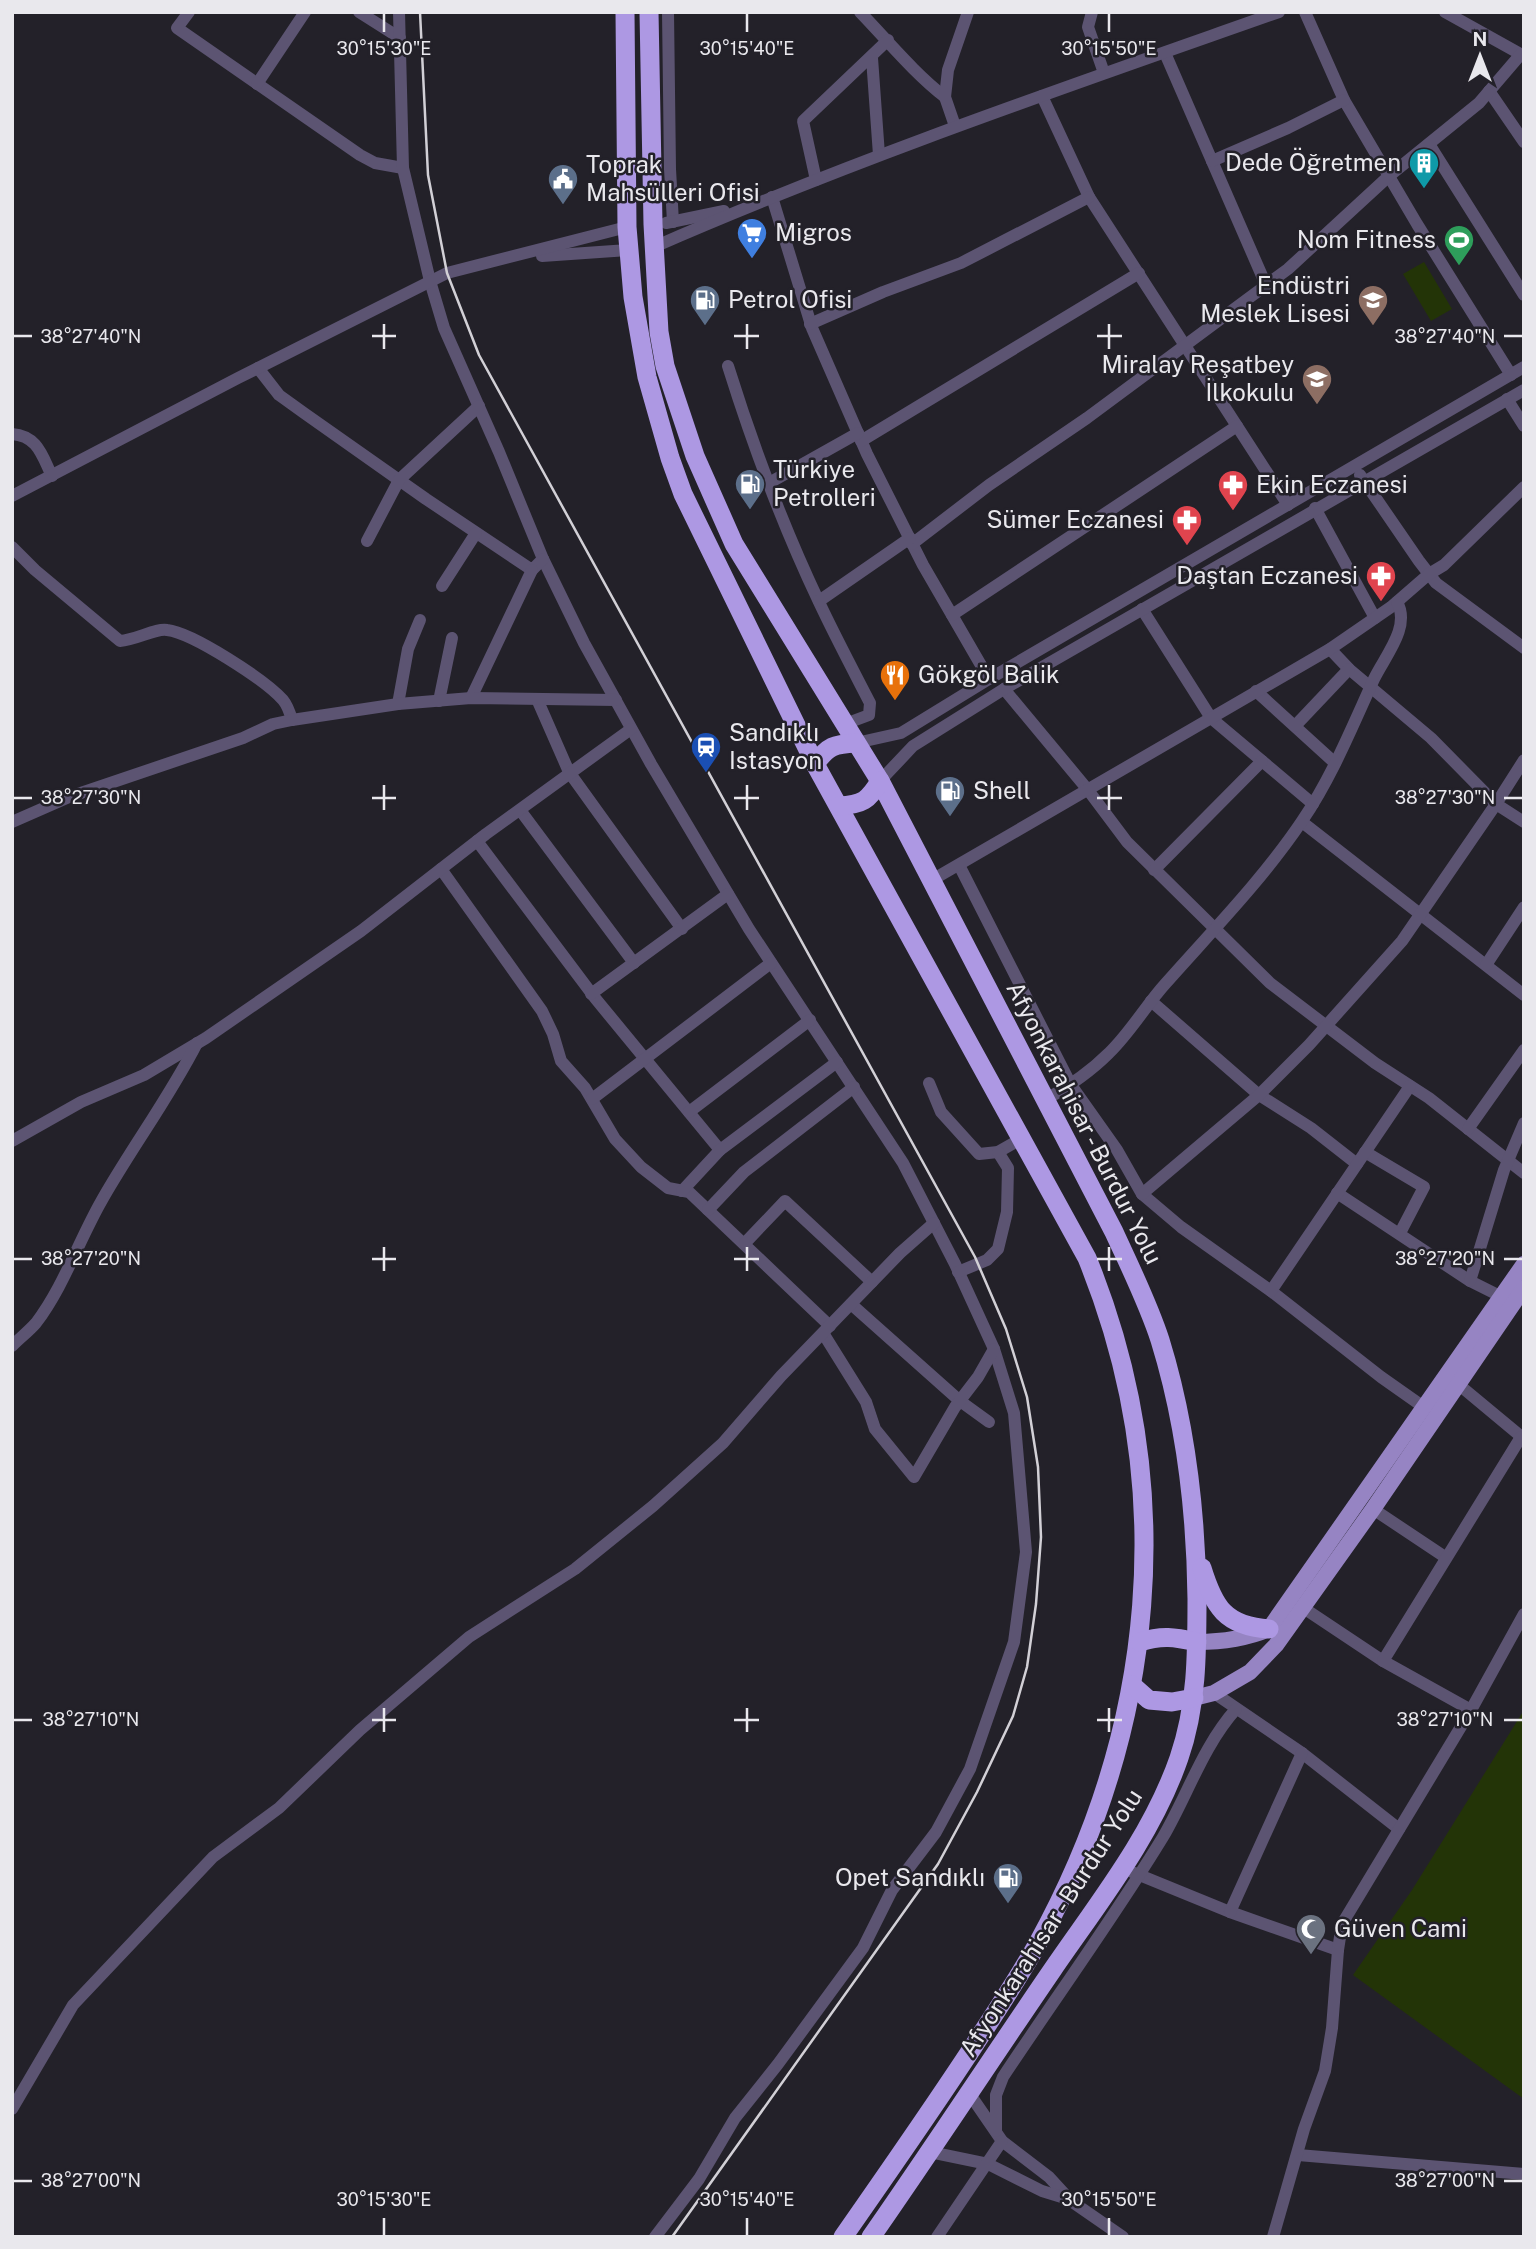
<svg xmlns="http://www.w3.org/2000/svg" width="1536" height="2249" font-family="'Public Sans',sans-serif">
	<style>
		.green { fill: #233407 }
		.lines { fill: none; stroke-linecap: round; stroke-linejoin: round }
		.minor { stroke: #5c5472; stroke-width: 12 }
		.major { stroke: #9684c3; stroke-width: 16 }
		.highway { stroke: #ad98e3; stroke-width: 19 }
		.rail { stroke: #d2d0d6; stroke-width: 2.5 }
		.ticks { fill: none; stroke: #e9e8ed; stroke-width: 2.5 }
		.labels { text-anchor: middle; stroke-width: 5; stroke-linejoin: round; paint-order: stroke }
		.poi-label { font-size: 24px; fill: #e9e8ed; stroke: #232129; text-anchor: start }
		.street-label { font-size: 24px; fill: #e9e8ed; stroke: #232129 }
		.ticks-label { font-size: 18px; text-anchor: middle; fill: #e9e8ed; stroke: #232129; stroke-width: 5; stroke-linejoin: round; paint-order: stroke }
	</style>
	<rect width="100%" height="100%" fill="#232129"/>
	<g class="green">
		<path d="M1424,262L1452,309L1431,321L1403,274Z"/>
		<path d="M1524,1710V2099L1353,1975L1412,1890Z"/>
	</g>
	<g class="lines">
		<g class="minor">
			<path d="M189,12L177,28L360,155L375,163L403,168"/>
			<path d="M359,12L400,38"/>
			<path d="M399,12L403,168L430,281L444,328L499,452L543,559L584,643L651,764L749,929L903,1163L955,1264L994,1349L1014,1413L1026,1552L1014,1642L970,1769L936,1832L892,1890L863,1948L778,2064L735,2118L699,2179L655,2237"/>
			<path d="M668,12L670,169L673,222"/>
			<path d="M860,12C888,41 914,73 945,97"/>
			<path d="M1092,12L1088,27L1104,73"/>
			<path d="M1305,12L1344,100L1417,224L1511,375"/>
			<path d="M1445,12L1524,56"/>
			<path d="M1165,53L1266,285"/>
			<path d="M872,58L879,155"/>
			<path d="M257,84L305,12"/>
			<path d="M1489,91L1524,142"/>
			<path d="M1042,96L1089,197L1288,505"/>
			<path d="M955,126L945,97L948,70L968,12"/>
			<path d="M1429,144L1524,295"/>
			<path d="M1212,161L1288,128L1344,100"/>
			<path d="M816,180L803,121L888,40"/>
			<path d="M772,197L812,328L867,454L923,565L989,679"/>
			<path d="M666,223L724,211"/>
			<path d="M654,247C858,158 1069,86 1279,12"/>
			<path d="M542,256L628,250"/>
			<path d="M810,324L883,292L961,263L1089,197"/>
			<path d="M728,366C753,446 783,526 819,602C835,636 853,670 870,703L869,715L845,724"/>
			<path d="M258,368L279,395L304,413L426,499L532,570L543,559"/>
			<path d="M1507,399L1524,426"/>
			<path d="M12,434C38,436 42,456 52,476"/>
			<path d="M861,441L1139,273"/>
			<path d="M1360,475L1419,561L1436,583L1524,648"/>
			<path d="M769,483L858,433"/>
			<path d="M12,496L238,378L447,273L627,227"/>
			<path d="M1315,508L1375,618"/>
			<path d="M367,541L399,480L479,406"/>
			<path d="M912,544L989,485L1087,418L1288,269L1389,176L1479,103L1521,54"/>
			<path d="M12,547L35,570L120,641C136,640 156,628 167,630C193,633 265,680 283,700C288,706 290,713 292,720"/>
			<path d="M442,586L476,533"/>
			<path d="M819,601L910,538"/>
			<path d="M1142,609L1211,718L1313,804"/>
			<path d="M952,615L1237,426"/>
			<path d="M1330,649L1349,669L1431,738L1496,804L1524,822"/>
			<path d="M1004,689L1088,790L1127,842L1270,983L1375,1063L1429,1098L1524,1173"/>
			<path d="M1256,691L1335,763"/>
			<path d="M471,698L532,570"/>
			<path d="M537,699L569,772L682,929"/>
			<path d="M439,701L452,638"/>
			<path d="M398,704L408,649L420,620"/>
			<path d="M1295,726L1349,669"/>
			<path d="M856,743L901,733L989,679L1524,367"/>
			<path d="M880,781L913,746L1004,689L1524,390"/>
			<path d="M520,810L634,963"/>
			<path d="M12,822L69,797L243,738L273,724L292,720L398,704L471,698L616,700"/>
			<path d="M1302,822L1524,995"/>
			<path d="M477,841L595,998L720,1150"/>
			<path d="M959,865L1071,1085L1117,1150L1142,1194L1181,1227L1271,1291L1381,1377L1425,1408"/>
			<path d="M441,869L542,1011L553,1034L561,1061L585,1088L615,1139L641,1167L668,1188L689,1192L830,1326"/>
			<path d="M1154,870L1262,761"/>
			<path d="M932,880L1330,649L1391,607L1429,574L1444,565L1524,487"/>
			<path d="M1486,965L1524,907"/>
			<path d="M591,994L728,894"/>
			<path d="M1151,1001L1259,1095L1311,1128L1357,1164"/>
			<path d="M929,1083L941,1112L979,1154L998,1152L1021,1139"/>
			<path d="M592,1099L771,963"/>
			<path d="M1045,1100C1068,1087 1090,1072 1109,1053C1130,1033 1146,1005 1166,983C1212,931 1263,879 1302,821C1332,777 1352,727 1374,679C1385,656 1411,627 1397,602"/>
			<path d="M689,1112L810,1020"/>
			<path d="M1468,1129L1524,1050"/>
			<path d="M12,1141L81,1102L144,1075L206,1038L361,931L486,834L631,729"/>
			<path d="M1365,1152L1424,1187L1400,1233"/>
			<path d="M682,1191L720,1150L837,1062"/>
			<path d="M1337,1193L1470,1281L1502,1297"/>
			<path d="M1142,1194L1259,1095L1309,1045L1402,941L1496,804L1524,760"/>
			<path d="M708,1210L744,1172L854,1087"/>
			<path d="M745,1243L785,1201L872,1282"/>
			<path d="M958,1272L987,1260L998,1249L1007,1212L1008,1168L998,1152"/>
			<path d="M1470,1281L1504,1170L1524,1123"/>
			<path d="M1271,1291L1410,1086"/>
			<path d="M851,1304L960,1401L989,1422"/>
			<path d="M823,1333L866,1402L875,1429L914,1477L955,1407L978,1377L994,1349"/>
			<path d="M12,1346C20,1338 29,1331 36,1323C64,1286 79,1240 102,1200C132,1147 169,1098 197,1043"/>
			<path d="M1458,1384L1524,1439"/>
			<path d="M1373,1509L1445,1557"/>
			<path d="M1302,1607L1383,1661"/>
			<path d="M1214,1693L1302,1753L1399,1829"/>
			<path d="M1471,1710L1383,1661L1521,1437"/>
			<path d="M1132,1872L1230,1912L1338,1950"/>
			<path d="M1230,1912L1302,1753"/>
			<path d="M969,2093L1002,2141L1049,2177L1071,2201L1123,2237"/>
			<path d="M12,2109L73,2005L213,1857L279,1808L360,1730L469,1637L575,1569L653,1506L723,1443L781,1376L900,1253L934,1223"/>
			<path d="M996,2131V2095L1003,2077C1056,1997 1113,1919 1163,1837C1188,1794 1203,1746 1236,1709"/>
			<path d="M930,2152L988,2164L1042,2191L1068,2199"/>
			<path d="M1298,2155L1524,2174"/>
			<path d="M937,2237L1002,2141"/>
			<path d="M1273,2237L1304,2129L1325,2071L1332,2028L1338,1950L1342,1924L1471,1710L1524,1614"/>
		</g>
		<g class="major">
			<path d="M1197,1642C1222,1642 1245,1639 1269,1629L1524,1264"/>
			<path d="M1194,1698L1214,1693L1250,1672L1276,1645L1373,1509L1524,1288"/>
		</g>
		<g class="highway">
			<path d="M625,12L627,227L633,297L647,377L670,458L683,494L815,764L1087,1258C1180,1486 1156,1729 1038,1943C1018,1979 995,2013 973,2047C931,2111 887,2174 843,2237"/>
			<path d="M649,12L653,224L659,332L665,366L695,456L734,544L880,781L1114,1232C1130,1267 1148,1303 1160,1340C1186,1424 1196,1511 1197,1599C1197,1654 1197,1706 1179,1758C1152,1836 1099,1902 1053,1969C992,2058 933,2148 871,2237"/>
			<path d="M815,764C828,746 834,744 856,743"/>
			<path d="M839,806C863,804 868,801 880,781"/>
			<path d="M1202,1568C1214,1607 1225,1626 1269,1629"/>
			<path d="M1140,1642C1162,1635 1174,1637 1197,1642"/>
			<path d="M1132,1685L1149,1700L1172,1702L1194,1698"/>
		</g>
		<path class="rail" d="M420,12L428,175L447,273L479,355L975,1257L1006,1329L1027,1397L1038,1467L1041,1537L1036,1604L1027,1667L1013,1716L977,1792L938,1864L672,2237"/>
	</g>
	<path class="ticks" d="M384,14V32M747,14V32M1109,14V32M384,324V349M747,324V349M1109,324V349M14,336H32M372,336H396M734,336H759M1097,336H1122M1504,336H1522M384,785V810M747,785V810M1109,785V810M14,798H32M372,798H396M734,798H759M1097,798H1122M1504,798H1522M384,1247V1271M747,1247V1271M1109,1247V1271M14,1259H32M372,1259H396M734,1259H759M1097,1259H1122M1504,1259H1522M384,1708V1732M747,1708V1732M1109,1708V1732M14,1720H32M372,1720H396M734,1720H759M1097,1720H1122M1504,1720H1522M14,2181H32M1504,2181H1522M384,2218V2235M747,2218V2235M1109,2218V2235"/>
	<defs>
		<g id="building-pin" transform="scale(1.575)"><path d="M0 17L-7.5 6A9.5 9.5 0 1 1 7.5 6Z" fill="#0f9aa8" stroke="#232129"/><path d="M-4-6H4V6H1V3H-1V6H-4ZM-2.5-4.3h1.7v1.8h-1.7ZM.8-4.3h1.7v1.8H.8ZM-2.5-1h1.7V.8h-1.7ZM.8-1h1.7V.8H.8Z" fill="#fff"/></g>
		<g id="civic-pin" transform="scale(1.575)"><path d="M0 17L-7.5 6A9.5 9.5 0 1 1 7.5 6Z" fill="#5c6f8a" stroke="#232129"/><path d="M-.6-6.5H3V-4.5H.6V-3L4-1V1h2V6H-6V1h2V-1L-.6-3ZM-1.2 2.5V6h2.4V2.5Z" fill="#fff"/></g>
		<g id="supermarket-pin" transform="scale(1.575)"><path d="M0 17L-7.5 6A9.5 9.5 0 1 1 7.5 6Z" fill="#3f7fe0" stroke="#232129"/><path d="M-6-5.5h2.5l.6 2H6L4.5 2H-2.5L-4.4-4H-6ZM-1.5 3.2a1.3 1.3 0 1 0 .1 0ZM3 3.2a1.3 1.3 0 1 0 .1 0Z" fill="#fff"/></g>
		<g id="stadium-pin" transform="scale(1.575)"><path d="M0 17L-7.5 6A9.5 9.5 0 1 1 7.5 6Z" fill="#2e9e5b" stroke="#232129"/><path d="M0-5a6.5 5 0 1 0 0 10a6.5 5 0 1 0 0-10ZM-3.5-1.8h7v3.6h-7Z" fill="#fff"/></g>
		<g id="fuel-pin" transform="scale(1.575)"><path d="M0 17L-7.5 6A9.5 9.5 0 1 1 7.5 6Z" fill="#5c6f8a" stroke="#232129"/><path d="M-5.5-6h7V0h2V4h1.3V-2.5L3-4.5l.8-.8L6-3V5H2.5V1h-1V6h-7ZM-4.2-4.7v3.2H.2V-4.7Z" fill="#fff"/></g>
		<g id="school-pin" transform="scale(1.575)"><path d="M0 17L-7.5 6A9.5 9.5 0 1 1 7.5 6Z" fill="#8d6e63" stroke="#232129"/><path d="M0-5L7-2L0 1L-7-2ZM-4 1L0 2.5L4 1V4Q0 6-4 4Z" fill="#fff"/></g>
		<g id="pharmacy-pin" transform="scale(1.575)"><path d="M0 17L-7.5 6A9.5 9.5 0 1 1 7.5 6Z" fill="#e0444e" stroke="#232129"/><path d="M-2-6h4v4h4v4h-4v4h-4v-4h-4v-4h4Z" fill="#fff"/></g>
		<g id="restaurant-pin" transform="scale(1.575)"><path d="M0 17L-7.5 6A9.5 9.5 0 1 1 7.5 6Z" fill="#e8710a" stroke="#232129"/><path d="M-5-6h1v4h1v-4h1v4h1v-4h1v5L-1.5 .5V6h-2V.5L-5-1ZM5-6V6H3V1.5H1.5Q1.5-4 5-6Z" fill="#fff"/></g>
		<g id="station-pin" transform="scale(1.575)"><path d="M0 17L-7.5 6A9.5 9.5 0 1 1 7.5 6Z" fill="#1a4fb4" stroke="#232129"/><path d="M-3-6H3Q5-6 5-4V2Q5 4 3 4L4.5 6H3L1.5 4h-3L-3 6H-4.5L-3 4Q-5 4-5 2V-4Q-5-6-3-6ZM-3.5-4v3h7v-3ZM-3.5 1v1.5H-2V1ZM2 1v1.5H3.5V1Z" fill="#fff"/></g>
		<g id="mosque-pin" transform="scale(1.575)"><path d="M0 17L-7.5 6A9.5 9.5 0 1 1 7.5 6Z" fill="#6b7280" stroke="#232129"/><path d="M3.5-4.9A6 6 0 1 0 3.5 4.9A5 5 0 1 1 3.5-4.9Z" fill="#fff"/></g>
	</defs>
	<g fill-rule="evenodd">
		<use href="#building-pin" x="1424" y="163"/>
		<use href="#civic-pin" x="563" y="179"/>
		<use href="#supermarket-pin" x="752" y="233"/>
		<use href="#stadium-pin" x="1459" y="240"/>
		<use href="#fuel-pin" x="705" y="300"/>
		<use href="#school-pin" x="1373" y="300"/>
		<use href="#school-pin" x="1317" y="379"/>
		<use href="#fuel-pin" x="750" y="484"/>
		<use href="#pharmacy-pin" x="1233" y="485"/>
		<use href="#pharmacy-pin" x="1187" y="520"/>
		<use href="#pharmacy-pin" x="1381" y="576"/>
		<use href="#restaurant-pin" x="895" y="675"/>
		<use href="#station-pin" x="706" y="747"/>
		<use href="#fuel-pin" x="950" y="791"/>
		<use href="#fuel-pin" x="1008" y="1878"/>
		<use href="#mosque-pin" x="1311" y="1929"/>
	</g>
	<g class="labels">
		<g class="poi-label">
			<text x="1401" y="171" text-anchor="end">Dede Öğretmen</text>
			<text x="586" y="173">Toprak<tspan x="586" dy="28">Mahsülleri Ofisi</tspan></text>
			<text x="775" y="241">Migros</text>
			<text x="1436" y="248" text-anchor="end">Nom Fitness</text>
			<text x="1350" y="294" text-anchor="end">Endüstri<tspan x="1350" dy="28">Meslek Lisesi</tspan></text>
			<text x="728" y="308">Petrol Ofisi</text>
			<text x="1294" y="373" text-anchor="end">Miralay Reşatbey<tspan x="1294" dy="28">İlkokulu</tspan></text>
			<text x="773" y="478">Türkiye<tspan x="773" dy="28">Petrolleri</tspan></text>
			<text x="1256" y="493">Ekin Eczanesi</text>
			<text x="1164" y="528" text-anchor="end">Sümer Eczanesi</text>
			<text x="1358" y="584" text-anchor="end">Daştan Eczanesi</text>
			<text x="918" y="683">Gökgöl Balik</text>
			<text x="729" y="741">Sandıklı<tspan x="729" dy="28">Istasyon</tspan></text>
			<text x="973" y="799">Shell</text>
			<text x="985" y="1886" text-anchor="end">Opet Sandıklı</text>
			<text x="1334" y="1937">Güven Cami</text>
		</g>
		<g class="street-label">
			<text transform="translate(1084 1123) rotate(63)" y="8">Afyonkarahisar - Burdur Yolu</text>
			<text transform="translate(1051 1923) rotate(-57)" y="8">Afyonkarahisar - Burdur Yolu</text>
		</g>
	</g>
	<g class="ticks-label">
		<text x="384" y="55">30°15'30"E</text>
		<text x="747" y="55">30°15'40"E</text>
		<text x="1109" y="55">30°15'50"E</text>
		<text x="91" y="343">38°27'40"N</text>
		<text x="1445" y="343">38°27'40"N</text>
		<text x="91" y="804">38°27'30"N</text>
		<text x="1445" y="804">38°27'30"N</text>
		<text x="91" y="1265">38°27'20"N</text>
		<text x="1445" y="1265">38°27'20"N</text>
		<text x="91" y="1726">38°27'10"N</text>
		<text x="1445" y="1726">38°27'10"N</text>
		<text x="91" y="2187">38°27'00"N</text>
		<text x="1445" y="2187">38°27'00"N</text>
		<text x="384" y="2206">30°15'30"E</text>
		<text x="747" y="2206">30°15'40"E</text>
		<text x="1109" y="2206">30°15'50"E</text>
	</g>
	<rect width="1536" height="2249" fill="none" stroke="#e9e8ed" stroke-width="28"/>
	<g transform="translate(1480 56)" stroke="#232129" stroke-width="5" paint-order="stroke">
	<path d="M0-5L12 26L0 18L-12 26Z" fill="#e9e8ed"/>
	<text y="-10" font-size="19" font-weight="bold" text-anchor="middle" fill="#e9e8ed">N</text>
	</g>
</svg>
